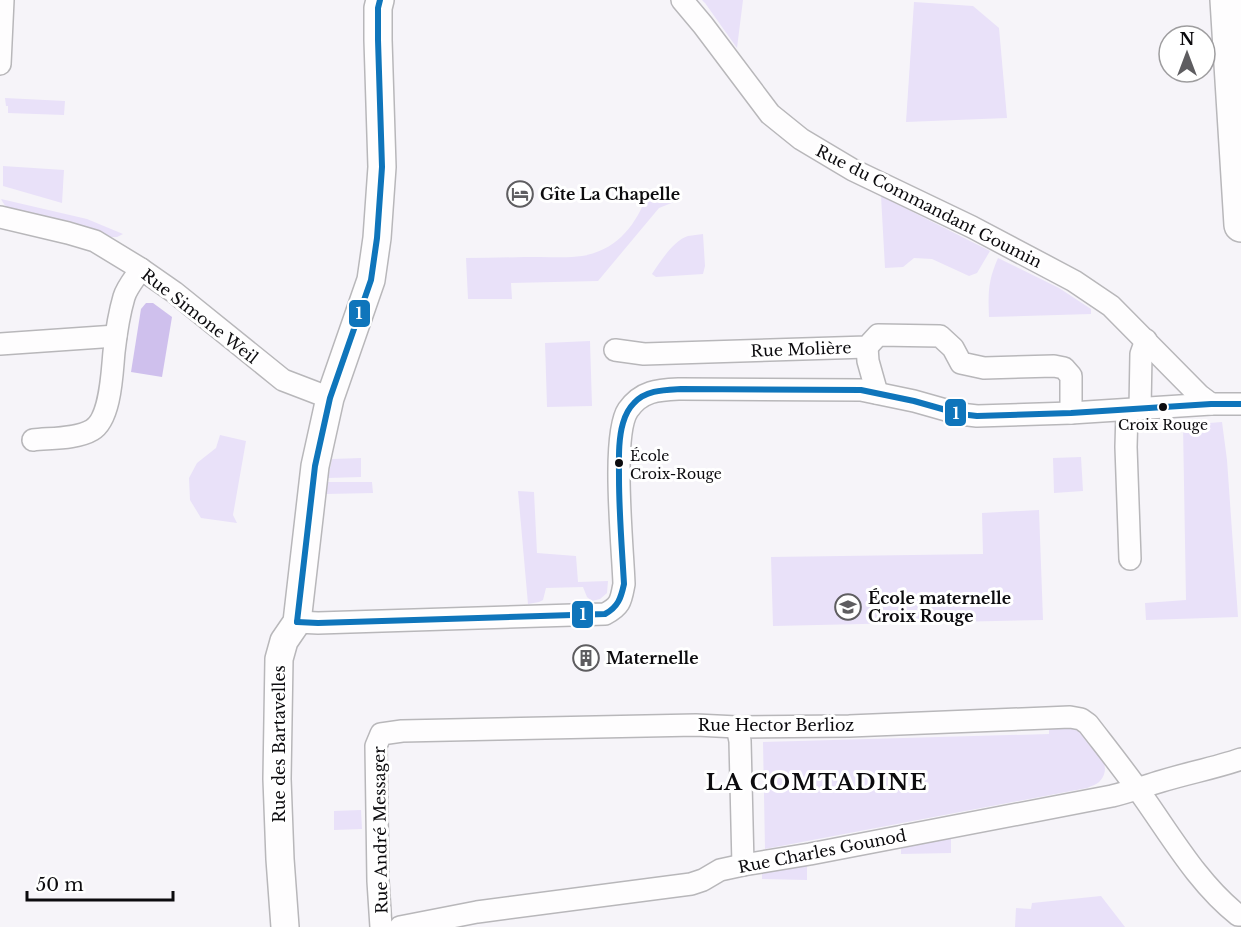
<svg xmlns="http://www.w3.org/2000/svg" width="1241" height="927" font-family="'Libre Baskerville',serif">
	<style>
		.green { fill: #e9e1f9 }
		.water { fill: #cfc0ed }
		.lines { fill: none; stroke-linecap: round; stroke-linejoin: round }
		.minor-casing { stroke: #b8b7ba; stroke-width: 24 }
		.tertiary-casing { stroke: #b8b7ba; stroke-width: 30 }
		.primary-casing { stroke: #b8b7ba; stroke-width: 36 }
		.minor { stroke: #fefdfe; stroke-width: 21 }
		.tertiary { stroke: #fefdfe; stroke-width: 27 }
		.primary { stroke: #fefdfe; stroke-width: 33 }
		.bus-1-casing { stroke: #fff; stroke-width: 10 }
		.bus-1 { stroke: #0f75bb; stroke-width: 6 }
		.bus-dot { fill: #0c0b0e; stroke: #fff; stroke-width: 2 }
		.labels { text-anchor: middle; stroke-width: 6; stroke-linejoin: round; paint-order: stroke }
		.bus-label { font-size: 14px; fill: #0c0b0e; stroke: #fff }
		.poi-label { font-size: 16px; font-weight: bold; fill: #0c0b0e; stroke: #fff; text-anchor: start }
		.street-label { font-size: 16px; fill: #0c0b0e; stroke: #fff }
		.district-label { font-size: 22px; font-weight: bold; letter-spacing: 1.5px; fill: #0c0b0e; stroke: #fff }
		.line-badge { stroke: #fff; stroke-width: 2 }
		.badge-label { font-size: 16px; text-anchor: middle; font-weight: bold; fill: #fff }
	</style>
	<rect width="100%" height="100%" fill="#f6f4f9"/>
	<g class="green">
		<path d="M702,0H743L737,48L705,3Z"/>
		<path d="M914,2L973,6L999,28L1007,118L906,122Z"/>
		<path d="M5,98L65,101L64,115L8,113V106H6Z"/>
		<path d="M3,166L64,170L62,203L3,186Z"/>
		<path d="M881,196L990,251L977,273L969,276L932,259L914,258L903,267L885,268Z"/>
		<path d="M677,198L679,200L659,208L598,281L511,283L512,299H468L466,258C491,258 516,257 540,257C554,257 569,258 582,256C614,251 634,228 645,200Z"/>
		<path d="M1,199L87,219L123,234L117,237H106L13,211C7,208 4,205 1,199Z"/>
		<path d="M703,234L705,266L703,274L656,277L652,274C660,262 674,240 688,236C693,235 698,235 703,234Z"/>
		<path d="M998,258L1059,288L1091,309V314L989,317C988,292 988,281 998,258Z"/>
		<path d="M590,341L592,406L547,407L545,343Z"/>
		<path d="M1222,422L1227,460L1238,617L1146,620L1145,603L1186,600L1183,425Z"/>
		<path d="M220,435L246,441L233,515L237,523L201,518L190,500L189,478L197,463L216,448Z"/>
		<path d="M1081,457L1083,491L1054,493L1053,458Z"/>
		<path d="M361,458V477L328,478L332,459Z"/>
		<path d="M328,482H372L373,493L326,494Z"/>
		<path d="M518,491L534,492L537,553L576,556L578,582L608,581L607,593L600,599L592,601L587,597L583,587L546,588L543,600L539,602L528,604Z"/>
		<path d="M1039,510L1043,620L773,626L771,557L983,554L982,513Z"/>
		<path d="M1049,729H1082C1092,742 1115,765 1100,781C1098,784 1091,786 1087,788L765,849L763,742L1049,734Z"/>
		<path d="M361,810L362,829L334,830V811Z"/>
		<path d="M951,838V853L901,854V847Z"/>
		<path d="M807,864V880L762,879V874Z"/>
		<path d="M1101,896L1125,927H1015L1016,908L1031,909L1032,903Z"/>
	</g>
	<path class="water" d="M146,303H153L172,317L162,377L131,372L141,309Z"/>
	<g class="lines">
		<g class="minor-casing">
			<g id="minor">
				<path d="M682,0L703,25L770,114L801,139L853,170L972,227L1074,281L1111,306L1199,395L1211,404"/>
				<path d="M0,64L3,0"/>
				<path d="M0,217L68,233L95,241L141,269L174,292L283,380L330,398"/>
				<path d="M0,344L116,336"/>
				<path d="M867,347L868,361L877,393"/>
				<path d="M615,350L644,354L867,347L878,335L940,336L953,348L961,363L984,368L1054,366L1064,368L1071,376V413"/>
				<path d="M1140,409L1141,354L1146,340"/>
				<path d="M1127,410L1126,447L1130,559"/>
				<path d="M33,440C50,438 77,439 92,430C111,419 112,372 114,352C116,334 119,314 124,297C127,287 135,278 141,269"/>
				<path d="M297,622L318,623L605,614C621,606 621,600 624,584C623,550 611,435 628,410C642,390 659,390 681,389L861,390L914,401L960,414L977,416L1071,413L1211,404H1241"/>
				<path d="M737,727L740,741L743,865"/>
				<path d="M381,927L378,881L376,746L381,734L402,731L696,725L737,727L849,726L1070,717L1081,719L1088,724C1108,750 1128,775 1146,801C1174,841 1200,885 1238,915H1241"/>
				<path d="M400,927L477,912L691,884L703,880L720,870L743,865L810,854L1112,796C1129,792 1145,786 1162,781C1188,773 1215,768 1241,759"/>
			</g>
		</g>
		<g class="tertiary-casing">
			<path id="tertiary" d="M285,927L280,859L277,779L279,659L284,641L297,622L315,466L330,398L371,280L377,238L382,167L378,40V8L380,0"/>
		</g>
		<g class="primary-casing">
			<path id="primary" d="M1227,0L1241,225"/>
		</g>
		<use href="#minor" class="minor"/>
		<use href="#tertiary" class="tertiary"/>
		<use href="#primary" class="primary"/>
		<g class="bus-1-casing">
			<g id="bus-1">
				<path d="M297,622L318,623L605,614C618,607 621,598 624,584C622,549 619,513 619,478C619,460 618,440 623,423C625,416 628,409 634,403C646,390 664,390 681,389L861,390L914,401L960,414L977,416L1071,413L1211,404H1241"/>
				<path d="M297,622L315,466L330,398L371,280L377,238L382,167L378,40V8L380,0"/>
			</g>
		</g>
		<use href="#bus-1" class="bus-1"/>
	</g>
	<defs>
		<g id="hotel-ring" transform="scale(1.35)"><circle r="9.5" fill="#fff" stroke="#5e5d60" stroke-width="1.5"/><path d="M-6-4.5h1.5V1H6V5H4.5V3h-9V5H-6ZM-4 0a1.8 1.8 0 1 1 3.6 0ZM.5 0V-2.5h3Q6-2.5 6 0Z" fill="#5e5d60"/></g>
		<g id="school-ring" transform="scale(1.35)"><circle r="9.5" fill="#fff" stroke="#5e5d60" stroke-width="1.5"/><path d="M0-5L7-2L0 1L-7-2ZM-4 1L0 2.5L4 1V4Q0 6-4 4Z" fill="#5e5d60"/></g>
		<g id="building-ring" transform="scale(1.35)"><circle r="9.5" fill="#fff" stroke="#5e5d60" stroke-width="1.5"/><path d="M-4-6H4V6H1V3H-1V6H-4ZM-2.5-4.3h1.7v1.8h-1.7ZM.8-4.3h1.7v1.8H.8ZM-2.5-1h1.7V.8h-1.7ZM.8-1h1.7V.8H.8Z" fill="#5e5d60"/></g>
	</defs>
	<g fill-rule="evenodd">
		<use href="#hotel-ring" x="520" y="194"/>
		<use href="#school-ring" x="848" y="607"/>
		<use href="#building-ring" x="586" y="658"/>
	</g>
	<g class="bus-dot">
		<circle cx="1163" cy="407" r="5"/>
		<circle cx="619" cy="463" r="5"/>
	</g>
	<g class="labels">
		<g class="bus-label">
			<text x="1163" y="430">Croix Rouge</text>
			<text x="630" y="461" text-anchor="start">École<tspan x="630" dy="18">Croix-Rouge</tspan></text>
		</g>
		<g class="poi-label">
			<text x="540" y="200">Gîte La Chapelle</text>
			<text x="868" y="604">École maternelle<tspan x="868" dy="18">Croix Rouge</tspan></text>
			<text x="606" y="664">Maternelle</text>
		</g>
		<g class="street-label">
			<text transform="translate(929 206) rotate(27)" y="6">Rue du Commandant Goumin</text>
			<text transform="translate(200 316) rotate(38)" y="6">Rue Simone Weil</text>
			<text transform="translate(801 349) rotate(-2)" y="6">Rue Molière</text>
			<text x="776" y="731">Rue Hector Berlioz</text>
			<text transform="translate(279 744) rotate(-90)" y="6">Rue des Bartavelles</text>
			<text transform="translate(380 830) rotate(-91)" y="6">Rue André Messager</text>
			<text transform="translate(822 851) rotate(-11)" y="6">Rue Charles Gounod</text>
		</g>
		<g class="district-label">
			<text x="817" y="790">LA COMTADINE</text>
		</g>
	</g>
	<g class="line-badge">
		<rect x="348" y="299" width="23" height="29" rx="6" fill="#0f75bb"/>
		<rect x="944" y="398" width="23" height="29" rx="6" fill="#0f75bb"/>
		<rect x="571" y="600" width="23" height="29" rx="6" fill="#0f75bb"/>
	</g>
	<g class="badge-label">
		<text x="359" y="319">1</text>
		<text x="956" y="419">1</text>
		<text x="583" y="620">1</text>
	</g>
	<g transform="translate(1187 54)"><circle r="28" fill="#ffffff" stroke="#9e9d9f" stroke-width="1.5"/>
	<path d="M0-4.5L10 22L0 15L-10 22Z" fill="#5e5d60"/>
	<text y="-9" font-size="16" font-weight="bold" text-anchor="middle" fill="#0c0b0e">N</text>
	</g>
	<path d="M27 891v9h146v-9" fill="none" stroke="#0c0b0e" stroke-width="3"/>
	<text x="36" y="891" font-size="18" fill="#0c0b0e" stroke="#ffffff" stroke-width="4.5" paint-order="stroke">50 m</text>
</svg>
